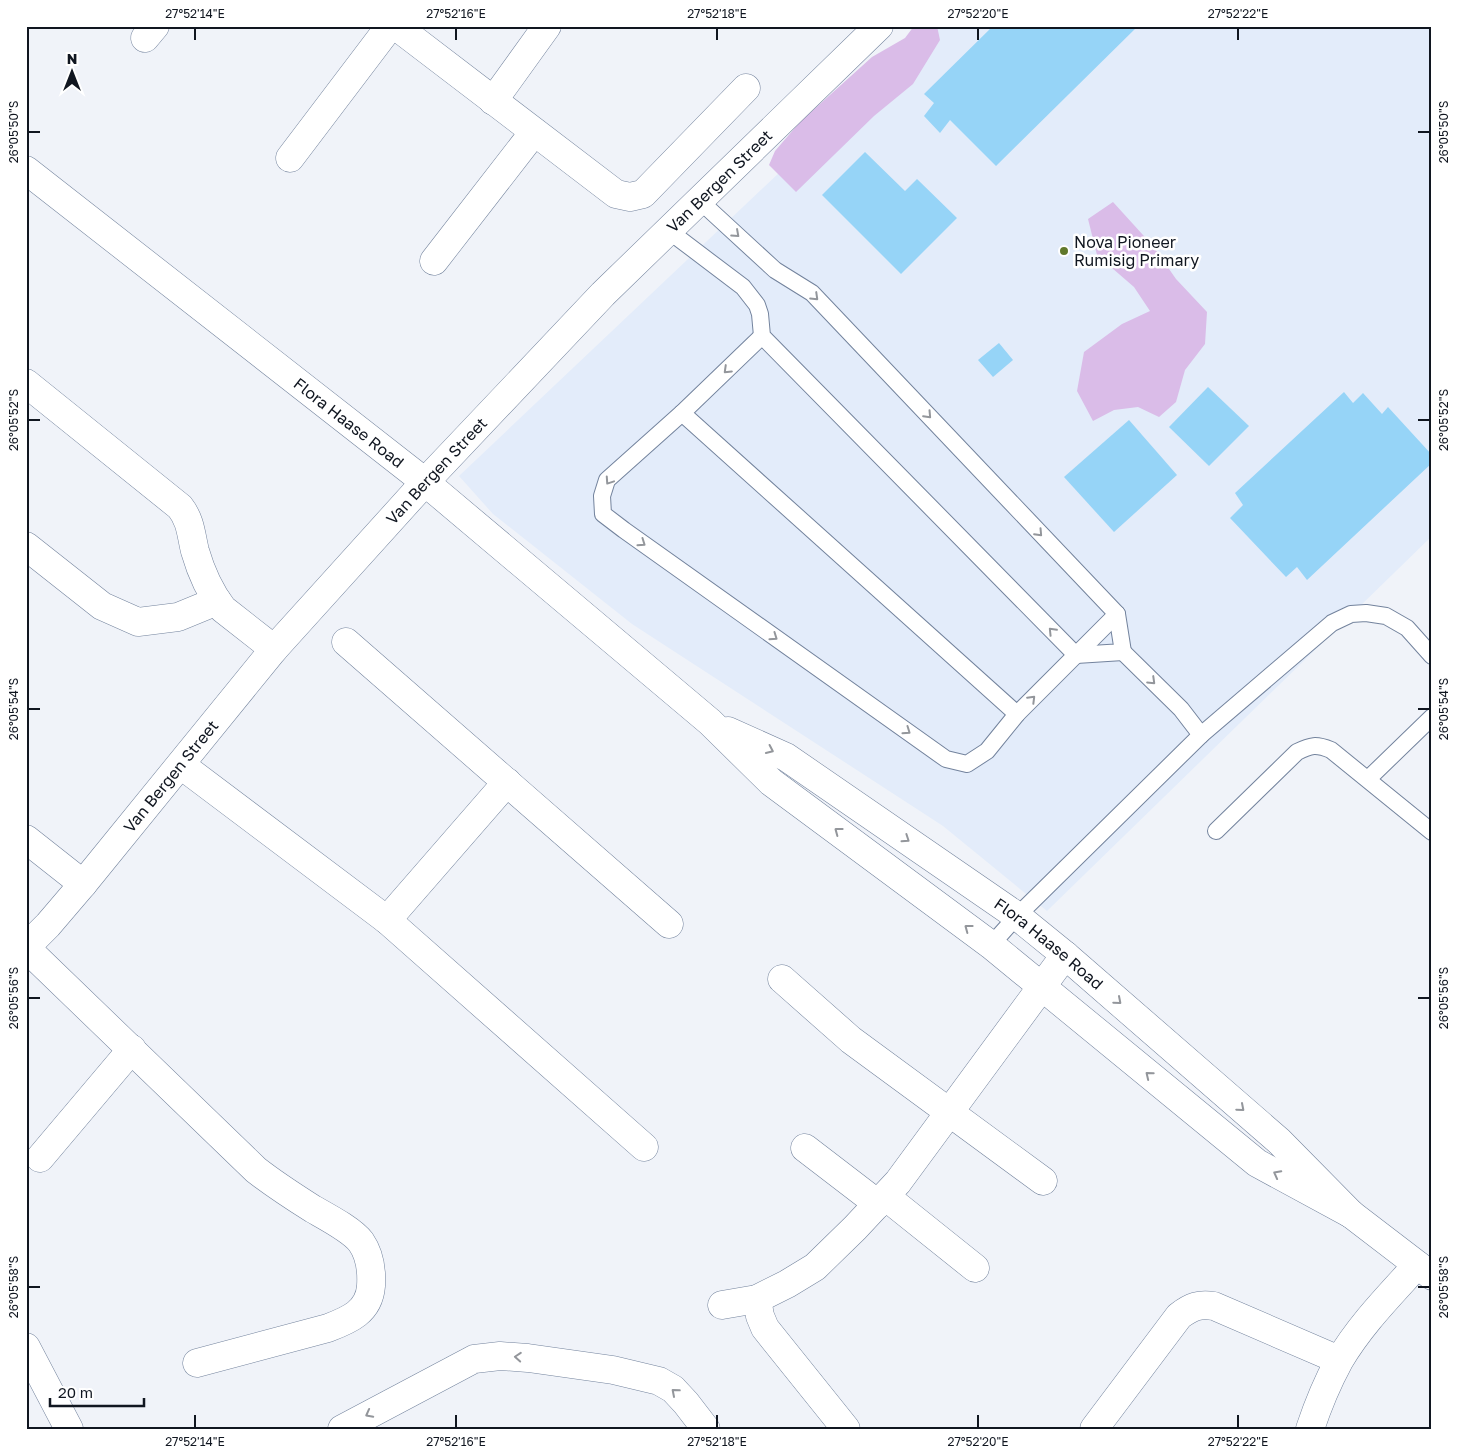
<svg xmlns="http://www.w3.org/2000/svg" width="1458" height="1455" font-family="'Golos Text',sans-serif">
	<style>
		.built { fill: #e3ecfa }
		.green { fill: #dabce8 }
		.building { fill: #96d4f7 }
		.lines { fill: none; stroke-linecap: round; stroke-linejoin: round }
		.lane-casing { stroke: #73839d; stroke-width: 18 }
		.street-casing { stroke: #73839d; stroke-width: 29 }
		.lane { stroke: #fff; stroke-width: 16 }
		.street { stroke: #fff; stroke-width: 28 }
		.oneway { stroke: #93969b }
		.ticks { fill: none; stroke: #101620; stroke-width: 2 }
		.poi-dot { fill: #60782b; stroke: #fff; stroke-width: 2 }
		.labels { text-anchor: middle; stroke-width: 5; stroke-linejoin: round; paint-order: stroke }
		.street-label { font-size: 16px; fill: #101620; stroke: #fff }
		.poi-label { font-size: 16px; fill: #101620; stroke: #fff; text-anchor: start }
		.neatline { fill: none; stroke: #101620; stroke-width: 2 }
		.ticks-label { font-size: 12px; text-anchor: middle; fill: #101620 }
	</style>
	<rect width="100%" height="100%" fill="#f0f3f9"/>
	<path class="built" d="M934,26H1432V536L1047,911L943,826L632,624L493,514L459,476Z"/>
	<g class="green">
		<path d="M914,26H937L940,40L913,84L874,116L796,192L769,165L775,151L800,122L872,57L905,38Z"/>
		<path d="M1113,202L1153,246L1176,279L1207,312L1205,344L1185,370L1176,402L1159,417L1138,407L1114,410L1093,421L1077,391L1084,352L1122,324L1150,311L1134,287L1097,255L1088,219Z"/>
	</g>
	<g class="building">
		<path d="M993,26H1138L996,166L950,120L940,133L924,116L934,103L924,94Z"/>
		<path d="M865,152L905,191L917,179L957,218L901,274L822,195Z"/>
		<path d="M999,343L1013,360L993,377L978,360Z"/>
		<path d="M1208,387L1249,426L1209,466L1169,427Z"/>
		<path d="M1344,392L1353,403L1363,393L1382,414L1388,407L1432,455V463L1307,580L1297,567L1286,577L1230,518L1243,505L1235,493Z"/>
		<path d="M1129,420L1177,475L1114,532L1064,477Z"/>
	</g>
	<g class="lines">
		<g class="lane-casing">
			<g id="lane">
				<path d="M669,231L743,287L757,305L760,314L762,336L1076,655L1123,652L1117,614L812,293L775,270L700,201"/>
				<path d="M762,336L682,413L607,480L602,496L603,514L624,530L946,759L967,764L987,751L1017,714L1117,614"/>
				<path d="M682,413L1017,714"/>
				<path d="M1123,652L1181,709L1201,735"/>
				<path d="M1368,779L1432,717"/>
				<path d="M1216,831L1297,752C1311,745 1316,744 1331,750L1432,832"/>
				<path d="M991,945L1017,916L1201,735L1332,623L1351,614L1366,613L1386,616L1407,628L1432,656"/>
			</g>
		</g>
		<g class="street-casing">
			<g id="street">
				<path d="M396,26L616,194L630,197L643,194L746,88"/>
				<path d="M145,38L155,26"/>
				<path d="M493,101L547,26"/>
				<path d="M290,158L390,26"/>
				<path id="s1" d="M26,170L425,482L710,722L771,782L991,945L1257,1163L1351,1214"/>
				<path d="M434,261L534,132"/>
				<path d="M26,383L180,507C191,521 191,535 195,551C201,572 210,592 223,609L274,649"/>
				<path d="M26,546L102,606L138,622L178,617L217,601"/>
				<path d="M346,642L669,924"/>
				<path id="s2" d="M728,731L786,757L1017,916L1065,955L1279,1141L1351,1214L1432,1276"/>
				<path d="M181,765L387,920L644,1147"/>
				<path d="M26,839L83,884"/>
				<path d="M387,920L507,782"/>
				<path id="s3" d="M26,947L48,925L83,884L274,649L425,482L603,294L879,26"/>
				<path d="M26,948L256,1170C274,1184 294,1197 313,1209C327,1217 352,1230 361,1242C370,1255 372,1270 371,1286C369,1312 349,1320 328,1328L197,1363"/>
				<path d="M782,979L851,1040L1043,1181"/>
				<path d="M805,1148L878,1204"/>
				<path d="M40,1158L132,1049"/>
				<path d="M885,1196L975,1268"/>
				<path d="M757,1299L760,1316L765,1328L846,1429"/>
				<path d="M722,1305L757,1299L787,1284L815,1267L855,1228L898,1182L1065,955"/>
				<path d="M26,1347L69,1429"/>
				<path d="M342,1429L474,1359L500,1356L528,1358L613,1370L659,1381L673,1389L686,1403L706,1429"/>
				<path d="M1094,1429L1179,1316C1192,1306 1199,1304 1214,1306L1339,1360"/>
				<path d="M1310,1429C1318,1405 1327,1383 1339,1361C1360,1325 1390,1295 1417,1265"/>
			</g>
		</g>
		<use href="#lane" class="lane"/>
		<use href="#street" class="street"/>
	</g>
	<defs><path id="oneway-chevron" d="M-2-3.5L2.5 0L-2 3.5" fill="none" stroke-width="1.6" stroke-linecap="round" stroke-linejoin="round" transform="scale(1.25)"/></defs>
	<g class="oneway">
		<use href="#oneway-chevron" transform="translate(736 234) rotate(42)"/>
		<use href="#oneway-chevron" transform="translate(815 297) rotate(44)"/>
		<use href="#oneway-chevron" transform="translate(727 370) rotate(136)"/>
		<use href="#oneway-chevron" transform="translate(928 415) rotate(47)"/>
		<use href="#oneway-chevron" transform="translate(609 481) rotate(124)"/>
		<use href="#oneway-chevron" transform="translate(1039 533) rotate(47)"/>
		<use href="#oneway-chevron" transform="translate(642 543) rotate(35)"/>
		<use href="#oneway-chevron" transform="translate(1052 631) rotate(-134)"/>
		<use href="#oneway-chevron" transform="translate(774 637) rotate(35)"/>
		<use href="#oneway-chevron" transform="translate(1152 681) rotate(44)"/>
		<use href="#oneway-chevron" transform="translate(1032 699) rotate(-45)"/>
		<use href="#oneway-chevron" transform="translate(907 731) rotate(35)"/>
		<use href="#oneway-chevron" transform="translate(770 750) rotate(25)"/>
		<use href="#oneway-chevron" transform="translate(838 831) rotate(-143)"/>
		<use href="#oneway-chevron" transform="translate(906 839) rotate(34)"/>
		<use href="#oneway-chevron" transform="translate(968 928) rotate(-143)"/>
		<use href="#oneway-chevron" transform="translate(1118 1001) rotate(41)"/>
		<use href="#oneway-chevron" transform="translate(1149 1075) rotate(-141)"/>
		<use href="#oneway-chevron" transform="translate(1241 1108) rotate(41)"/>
		<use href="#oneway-chevron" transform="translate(1277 1174) rotate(-152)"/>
		<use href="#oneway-chevron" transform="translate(518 1357) rotate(-176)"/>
		<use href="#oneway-chevron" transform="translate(675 1392) rotate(-139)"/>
		<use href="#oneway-chevron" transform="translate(369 1414) rotate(152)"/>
	</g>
	<path class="ticks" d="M195,28V40M456,28V40M717,28V40M978,28V40M1238,28V40M28,132H40M1418,132H1430M28,420H40M1418,420H1430M28,709H40M1418,709H1430M28,998H40M1418,998H1430M28,1287H40M1418,1287H1430M195,1415V1428M456,1415V1428M717,1415V1428M978,1415V1428M1238,1415V1428"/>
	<circle class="poi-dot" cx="1064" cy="251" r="5"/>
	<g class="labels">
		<g class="street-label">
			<text dy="6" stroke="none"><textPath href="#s3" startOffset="1034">Van Bergen Street</textPath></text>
			<text dy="6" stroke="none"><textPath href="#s1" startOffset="410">Flora Haase Road</textPath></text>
			<text dy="6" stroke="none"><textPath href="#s3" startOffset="629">Van Bergen Street</textPath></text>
			<text dy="6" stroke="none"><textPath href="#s3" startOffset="224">Van Bergen Street</textPath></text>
			<text dy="6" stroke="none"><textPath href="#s2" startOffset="386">Flora Haase Road</textPath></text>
		</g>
		<g class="poi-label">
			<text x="1074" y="248">Nova Pioneer<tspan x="1074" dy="18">Rumisig Primary</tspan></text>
		</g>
	</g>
	<rect width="1458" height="1455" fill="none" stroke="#ffffff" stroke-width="55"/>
	<g transform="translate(72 72)" stroke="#ffffff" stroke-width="4" paint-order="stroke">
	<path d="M0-4L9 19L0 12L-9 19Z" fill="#101620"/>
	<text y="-8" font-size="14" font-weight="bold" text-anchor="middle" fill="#101620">N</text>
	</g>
	<path d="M50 1398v8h94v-8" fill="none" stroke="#101620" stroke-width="2.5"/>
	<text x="58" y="1398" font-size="15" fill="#101620" stroke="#ffffff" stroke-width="4" paint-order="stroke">20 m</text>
	<rect x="28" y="28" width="1402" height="1400" class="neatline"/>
	<g class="ticks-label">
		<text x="195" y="18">27°52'14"E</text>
		<text x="456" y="18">27°52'16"E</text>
		<text x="717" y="18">27°52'18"E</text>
		<text x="978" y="18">27°52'20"E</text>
		<text x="1238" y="18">27°52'22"E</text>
		<text transform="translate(14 132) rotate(-90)" y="4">26°05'50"S</text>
		<text transform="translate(1444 132) rotate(-90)" y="4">26°05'50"S</text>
		<text transform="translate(14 420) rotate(-90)" y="4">26°05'52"S</text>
		<text transform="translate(1444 420) rotate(-90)" y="4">26°05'52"S</text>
		<text transform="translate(14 709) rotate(-90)" y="4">26°05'54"S</text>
		<text transform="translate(1444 709) rotate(-90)" y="4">26°05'54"S</text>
		<text transform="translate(14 998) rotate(-90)" y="4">26°05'56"S</text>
		<text transform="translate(1444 998) rotate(-90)" y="4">26°05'56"S</text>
		<text transform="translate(14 1287) rotate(-90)" y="4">26°05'58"S</text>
		<text transform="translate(1444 1287) rotate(-90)" y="4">26°05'58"S</text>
		<text x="195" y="1446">27°52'14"E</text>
		<text x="456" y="1446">27°52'16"E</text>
		<text x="717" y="1446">27°52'18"E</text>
		<text x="978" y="1446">27°52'20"E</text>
		<text x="1238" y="1446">27°52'22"E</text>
	</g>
</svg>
